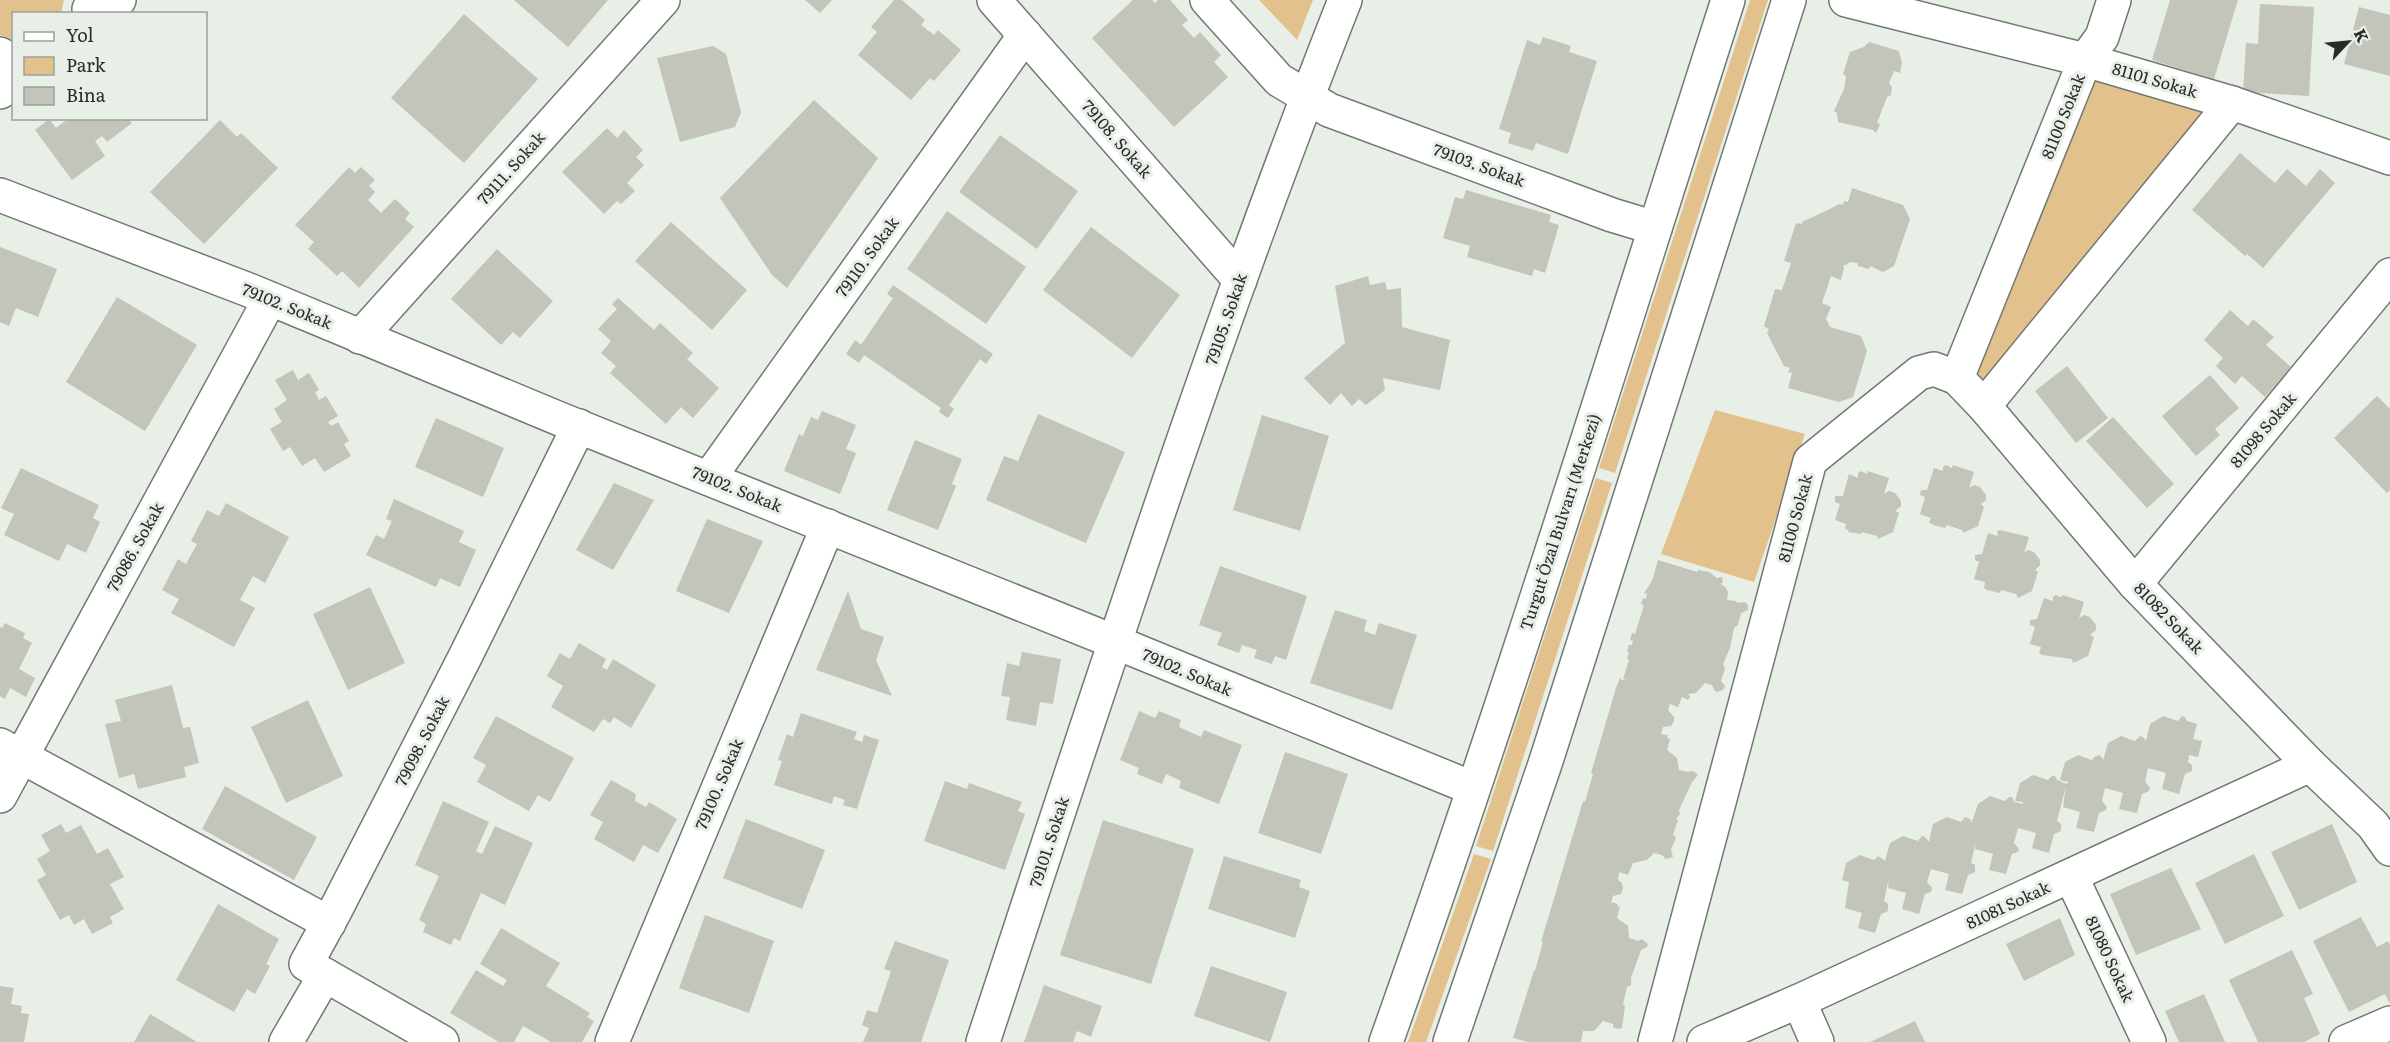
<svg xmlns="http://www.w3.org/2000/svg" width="2390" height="1042" font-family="Literata,serif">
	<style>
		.green { fill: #e3c18d }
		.building { fill: #c3c4ba }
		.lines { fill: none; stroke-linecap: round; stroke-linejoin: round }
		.minor-casing { stroke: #727972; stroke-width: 36 }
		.secondary-casing { stroke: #727972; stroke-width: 36 }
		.minor { stroke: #fff; stroke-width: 33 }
		.secondary { stroke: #fff; stroke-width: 33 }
		.labels { text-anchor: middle; stroke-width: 6; stroke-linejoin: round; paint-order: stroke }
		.street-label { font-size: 16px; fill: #282b28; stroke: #e7efe7 }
	</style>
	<rect width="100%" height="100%" fill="#e7efe7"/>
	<g class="green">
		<path d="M0,0H64L61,13L14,14L13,39L0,35Z"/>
		<path d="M1259,0H1313L1297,40Z"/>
		<path d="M1750,0H1768L1615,473L1599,468Z"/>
		<path d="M2085,60L2232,103L1984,406L1957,378Z"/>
		<path d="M1715,410L1805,434L1754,582L1661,554Z"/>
		<path d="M1596,478L1612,483L1493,851L1476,846Z"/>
		<path d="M1474,854L1491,859L1426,1042H1408Z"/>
	</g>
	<g class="building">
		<path d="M514,0H608L568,47Z"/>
		<path d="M805,0H832L820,13Z"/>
		<path d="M894,0H902L925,20L921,25L934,35L938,30L961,50L934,81L930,78L911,100L858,55L877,32L871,27Z"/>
		<path d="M1133,0H1152L1155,3L1158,0H1170L1188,20L1182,25L1194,38L1200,32L1221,55L1214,62L1228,77L1174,127L1092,38Z"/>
		<path d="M2170,0H2238L2214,79L2152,60Z"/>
		<path d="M2260,4L2314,7L2309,96L2243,92L2246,43L2258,44Z"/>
		<path d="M2359,7L2390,15V76L2344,64Z"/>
		<path d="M464,14L538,79L464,163L391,98Z"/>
		<path d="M1543,37L1571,46L1569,52L1597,61L1568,154L1536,143L1533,151L1508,143L1511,133L1499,129L1527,40L1540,45Z"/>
		<path d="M1869,42L1899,51L1902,63L1900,73L1894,71L1889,83L1892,87L1891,95L1887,97L1877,123L1880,124L1876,133L1873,130L1838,122L1837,113L1834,111L1844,89L1846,76L1843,74L1850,52L1864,47Z"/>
		<path d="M713,46L726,54L741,112L735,127L680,142L657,58Z"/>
		<path d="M814,100L878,158L787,288L772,275L720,198Z"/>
		<path d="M69,118H128L132,123L107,142L102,136L95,141L105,156L72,180L35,130L49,119L56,128Z"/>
		<path d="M220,120L237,137L241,133L278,168L204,244L150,192Z"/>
		<path d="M607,128L617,138L624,130L643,150L636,157L644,165L627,183L635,191L621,204L617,201L604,214L562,172Z"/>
		<path d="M1000,135L1078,191L1037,249L959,192Z"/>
		<path d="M2240,153L2275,183L2287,169L2306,186L2320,169L2335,183L2263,268L2247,254L2245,256L2192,210Z"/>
		<path d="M349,167L355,173L361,167L375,180L369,186L375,192L368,200L381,213L395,199L410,213L405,219L414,227L359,288L342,271L337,276L308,249L314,242L295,225Z"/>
		<path d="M1852,188L1903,205L1910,219L1894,266L1883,272L1870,266L1869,269L1858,266V263L1851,262L1843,266L1844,268L1841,280L1831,276L1822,303L1831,307L1826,319L1830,327L1861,336L1867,351L1853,397L1839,402L1788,388L1792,373L1788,372L1790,368L1784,366L1767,333L1769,329L1764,326L1775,289L1782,290L1791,263L1784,261L1796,223L1802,224V222L1830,209L1839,204L1843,205L1844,201L1848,202Z"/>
		<path d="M1466,190L1551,215L1549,222L1559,225L1545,273L1534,269L1532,276L1467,257L1470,246L1443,238L1455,197L1463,199Z"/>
		<path d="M947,211L1026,267L986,324L907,269Z"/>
		<path d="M671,222L747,290L712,330L635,261Z"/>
		<path d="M1091,227L1180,295L1132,358L1043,290Z"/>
		<path d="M0,247L57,269L38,317L16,308L9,326L0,322Z"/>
		<path d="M497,249L553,301L520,338L513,332L501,345L451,299Z"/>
		<path d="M1368,276L1370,285L1385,282L1387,290L1401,288L1402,327L1450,340L1440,390L1383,378L1385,390L1366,405L1359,399L1352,406L1341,393L1330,405L1304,378L1345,343L1335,286Z"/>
		<path d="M893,285L993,354L986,364L980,359L949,405L954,409L948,418L939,412L941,408L864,355L859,363L846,354L855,340L861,345L893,298L887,294Z"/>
		<path d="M117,297L197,345L145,431L66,382Z"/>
		<path d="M618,298L654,330L660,323L693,353L687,359L719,388L693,418L681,407L666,424L610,373L616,366L601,353L611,341L598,329L617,309L612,304Z"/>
		<path d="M2230,310L2248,326L2253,319L2274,337L2266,345L2291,367L2265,397L2242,376L2235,384L2216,366L2223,358L2204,340Z"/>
		<path d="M2067,366L2108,418L2076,443L2035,391Z"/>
		<path d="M293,370L298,380L309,373L319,390L315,392L319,400L326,396L338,416L328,422L331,426L338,422L349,441L344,444L351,456L324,472L315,458L302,466L290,447L283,451L270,429L282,422L274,409L287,400L275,380Z"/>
		<path d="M2210,375L2239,408L2215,429L2220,435L2196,456L2162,416Z"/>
		<path d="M2377,396L2390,409V490L2387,493L2334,438Z"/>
		<path d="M822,411L856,425L846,449L856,453L840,494L784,471L799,434L803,436L811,417L818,420Z"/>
		<path d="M1038,414L1125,452L1086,543L986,500L1004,456L1018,461Z"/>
		<path d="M1262,415L1329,436L1300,531L1233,510Z"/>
		<path d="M2113,417L2174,484L2147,508L2086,441Z"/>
		<path d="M436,418L504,448L483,497L415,467Z"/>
		<path d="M915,440L962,459L952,484L956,486L938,530L887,510Z"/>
		<path d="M1946,465L1952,468L1953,465L1974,472L1969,488L1974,485L1980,487L1986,495V500L1981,504L1984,507L1978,526L1963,533L1962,530L1947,525L1945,528L1933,525V524L1929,523L1931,518L1920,514L1925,497L1920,495L1921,490H1927L1934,468L1943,471V467Z"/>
		<path d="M21,468L99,505L93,518L100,522L86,553L67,544L59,561L4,535L14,514L1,508Z"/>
		<path d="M1861,471L1867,474L1868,471L1889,478L1884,494L1889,491L1895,493L1901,501V506L1895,511L1899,513L1893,532L1878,539L1877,536L1862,532L1861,534L1848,532L1849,530L1845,529L1846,524L1835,520L1840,504L1835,502V496H1843L1849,474L1858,478V473Z"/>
		<path d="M614,483L654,500L613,570L576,550Z"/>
		<path d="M394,499L464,531L459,542L476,550L460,587L440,578L436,587L366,555L376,535L384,539L392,521L386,519Z"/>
		<path d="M226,503L289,537L265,583L253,576L240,600L255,608L234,647L171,613L179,599L162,590L178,559L186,564L197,544L191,541L207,510L219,516Z"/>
		<path d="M707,519L763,541L729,613L676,591Z"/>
		<path d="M2000,530L2029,537L2024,553L2028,550L2034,552L2040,560V565L2035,570L2038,572L2032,591L2018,598L2016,594L2001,590L2000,593L1987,590L1984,588L1985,582L1974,579L1979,562L1975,560V555L1982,554L1988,533L1998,536L1997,531Z"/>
		<path d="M1658,560L1697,572L1698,570L1709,572L1717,578L1722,577L1723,582L1721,584L1726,588L1728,592L1727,600L1736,601L1737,603L1745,602L1748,605V610L1741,613L1738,625L1734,628L1730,648L1723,664L1725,669L1721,681L1725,686L1724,689L1718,692L1715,691L1712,685L1705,683L1696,693L1688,694L1690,697L1688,700L1682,697L1678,707L1670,704L1668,710L1674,717V721L1671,726L1663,727L1661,734L1668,735L1667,738L1670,739L1667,750L1677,758L1679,770L1688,772L1693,771L1698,775L1692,782L1679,810L1680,814L1676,819L1678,820L1673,835L1676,837L1671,850L1673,857L1666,859L1662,855L1654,853L1647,860L1633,863L1628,875L1619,872L1618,880L1622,883L1623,889L1621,894L1613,896L1611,902L1618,904L1617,906L1620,907L1617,918L1628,926L1629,938L1638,941L1642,939L1648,944L1647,947L1641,950L1631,978V985L1627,987L1623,1004L1625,1006L1622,1028L1618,1029L1613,1027V1024L1603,1021L1594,1031H1583L1581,1042H1528L1513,1038L1534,970L1535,971L1543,942H1541L1583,801L1585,802L1593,774L1591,773L1616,688L1620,678L1622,680H1627L1623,679L1629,660L1627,659L1629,652L1627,651L1629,645H1632L1633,641L1630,640L1632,633L1635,634L1644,605L1641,604L1643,598L1646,599L1647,594L1644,593L1652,581Z"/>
		<path d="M1220,566L1307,596L1286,660L1275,656L1272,664L1254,658L1257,650L1242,645L1239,653L1217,645L1222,633L1199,625Z"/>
		<path d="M370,587L405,663L348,690L313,614Z"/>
		<path d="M848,591L861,629L884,637L876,660L892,696L816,670Z"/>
		<path d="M2056,595L2061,597L2063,595L2084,602L2079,618L2084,615L2090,617L2096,625V630L2090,635L2094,637L2088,656L2073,663L2072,659L2042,655L2039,653L2041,647L2030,644L2035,627L2030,625V620L2037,619L2044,598L2053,601V597Z"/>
		<path d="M1335,610L1367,620L1364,631L1375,635L1379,623L1417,635L1392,710L1310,683Z"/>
		<path d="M5,623L25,633L23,638L32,643L19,669L35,678L26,697L10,688L5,699L0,696V627L2,628Z"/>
		<path d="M579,643L606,659L602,667L607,670L613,659L656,685L631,728L614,717L610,723L603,719L594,732L551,707L563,686L547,676L560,653L570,659Z"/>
		<path d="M1022,652L1061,659L1053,704L1040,702L1036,726L1006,720L1010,697L1001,696L1007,663L1019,666Z"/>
		<path d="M172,685L183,728L190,727L199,763L184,767L186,777L138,789L134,774L119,778L105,724L121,721L115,700Z"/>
		<path d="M308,700L343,776L286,803L251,727Z"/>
		<path d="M1139,711L1155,718L1159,711L1181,720L1179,727L1201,737L1204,730L1242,745L1219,804L1179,788L1181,781L1166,774L1162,784L1137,774L1139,768L1120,760Z"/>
		<path d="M801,713L857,732L854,739L862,742L864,735L879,740L857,809L843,805L845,800L834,796L832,804L774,785L782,761L778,760L787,734L793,737Z"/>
		<path d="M496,716L574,758L550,802L538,795L529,811L477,782L486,765L473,758Z"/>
		<path d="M2163,716L2178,721L2182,716L2185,717L2187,721L2197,724L2193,739L2202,741L2198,757L2189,755L2188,762L2192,765V771L2185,774L2179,794L2162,789L2166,773L2148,768L2145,781L2150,788L2149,791L2142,794L2137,813L2119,809L2123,793L2105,788L2102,801L2107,807L2106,810L2099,813L2094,832L2076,828L2080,812L2063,807L2066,786L2057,821L2061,824V831L2054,834L2049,853L2032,848L2036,833L2018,828L2014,843L2019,849L2018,852L2012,854L2006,874L1989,870L1993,854L1975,849L1976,841L1971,863L1975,865V872L1968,875L1962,894L1945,890L1949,874L1931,869L1927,882L1932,888L1931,892L1925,894L1919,914L1902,909L1906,893L1888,888L1889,878L1884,901L1888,904V911L1881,914L1875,933L1858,928L1862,913L1845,908L1849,882L1842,880L1846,863L1860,855L1874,860L1878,856L1885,861L1890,843L1903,836L1918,841L1922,836L1925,837L1929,842L1933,824L1947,817L1961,822L1965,817L1968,818L1972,821H1969L1980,825L1972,822L1978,804L1990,796L2005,801L2009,797H2012L2014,802L2023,804V802L2015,801L2020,783L2033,775L2048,780L2052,776H2055L2057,780L2067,784L2068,782L2060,780L2065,762L2078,755L2092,760L2094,757L2100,755L2103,760L2108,743L2121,736L2135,741L2140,736L2143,737L2146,741L2150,724Z"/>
		<path d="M1285,752L1348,774L1321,854L1258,833Z"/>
		<path d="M611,780L636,794L635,801L646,807L649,802L677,819L658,853L643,845L634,862L594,839L603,822L590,815Z"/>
		<path d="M945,781L967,789L969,783L1022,802L1018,811L1025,814L1005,870L924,841Z"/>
		<path d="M225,786L317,837L294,880L202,829Z"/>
		<path d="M443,801L489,822L476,851L482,854L495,826L533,843L505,905L481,893L460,941L454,938L451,945L423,932L426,924L419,920L439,876L415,865Z"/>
		<path d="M746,819L825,850L802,909L723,878Z"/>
		<path d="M1103,820L1194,849L1151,984L1060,955Z"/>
		<path d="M61,824L66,833L81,825L97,854L108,848L124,877L110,884L124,909L110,917L113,923L92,934L84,919L74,925L69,915L60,920L37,880L46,875L37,859L50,851L41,835Z"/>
		<path d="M2332,824L2357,882L2299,910L2271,852Z"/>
		<path d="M2254,854L2284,916L2225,944L2195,883Z"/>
		<path d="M1224,856L1301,880L1299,887L1310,891L1295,938L1208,909Z"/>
		<path d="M2171,868L2201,929L2136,955L2110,894Z"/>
		<path d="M218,904L279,939L266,964L270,966L255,994L247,989L234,1012L176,980Z"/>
		<path d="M705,915L774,941L749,1013L679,988Z"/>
		<path d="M2361,917L2377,947L2388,941L2390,945V1004L2385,994L2349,1012L2313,941Z"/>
		<path d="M2060,918L2075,955L2024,981L2006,944Z"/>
		<path d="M501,928L560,963L546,986L590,1013L587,1017L594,1021L582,1042H551L523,1026L514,1042H499L450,1013L476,970L503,986L507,980L480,964Z"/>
		<path d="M895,941L949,960L921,1042H863L869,1028L862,1025L867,1010L877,1013L891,971L884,969Z"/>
		<path d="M2292,950L2313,994L2304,998L2320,1034L2304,1042H2258L2229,980Z"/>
		<path d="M1211,966L1287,992L1270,1042L1194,1016Z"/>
		<path d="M1044,985L1102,1006L1091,1037L1077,1031L1073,1042H1024Z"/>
		<path d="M0,986L14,988L11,1004L22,1006L21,1013L29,1014L24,1042H0Z"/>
		<path d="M2204,994L2225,1042H2179L2165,1011Z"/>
		<path d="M150,1014L197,1042H134Z"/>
		<path d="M1915,1021L1925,1042H1870Z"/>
	</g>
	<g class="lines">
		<g class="minor-casing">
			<g id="minor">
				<path d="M994,0L1240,280"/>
				<path d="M1207,0L1279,80L1329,110L1612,215L1655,228"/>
				<path d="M1846,0L2085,60L2232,103L2390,158"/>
				<path d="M0,195L254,292L560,419L1115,642L1472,788"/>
				<path d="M360,337L663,0"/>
				<path d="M1957,378L2085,60L2102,37L2114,0"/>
				<path d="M1984,406L2232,103"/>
				<path d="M709,478L1025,35"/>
				<path d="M2135,584L2390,275"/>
				<path d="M0,745L329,923"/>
				<path d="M0,796L270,299"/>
				<path d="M2071,876L2149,1042"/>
				<path d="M325,975L442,1042"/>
				<path d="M1799,1001L1817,1042"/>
				<path d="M286,1042L325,975L306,964L335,911L465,657L579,426"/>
				<path d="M612,1042L828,526"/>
				<path d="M983,1042C1098,693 1210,342 1345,0"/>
				<path d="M1655,1042L1810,461L1919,373L1934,369L1957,378L1984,406L2135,584L2310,765L2373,825L2390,849"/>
				<path d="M1704,1042L1799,1001L2310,765"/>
				<path d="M2346,1042L2390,1023"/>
			</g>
		</g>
		<g class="secondary-casing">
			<g id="secondary">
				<path d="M89,9L119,0"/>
				<path d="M0,54L14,62"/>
				<path d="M0,92L14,82"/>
				<path d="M1386,1042C1509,698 1616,348 1728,0"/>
				<path d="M1450,1042L1545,764L1789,0"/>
			</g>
		</g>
		<use href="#minor" class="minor"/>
		<use href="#secondary" class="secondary"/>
	</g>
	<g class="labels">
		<g class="street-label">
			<text transform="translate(2155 80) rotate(16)" y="6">81101 Sokak</text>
			<text transform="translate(2063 116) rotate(-68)" y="6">81100 Sokak</text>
			<text transform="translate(1117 139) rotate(49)" y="6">79108. Sokak</text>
			<text transform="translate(1479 165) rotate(20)" y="6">79103. Sokak</text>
			<text transform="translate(511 168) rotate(-48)" y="6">79111. Sokak</text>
			<text transform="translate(867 257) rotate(-54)" y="6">79110. Sokak</text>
			<text transform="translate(287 306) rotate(22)" y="6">79102. Sokak</text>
			<text transform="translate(1226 319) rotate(-71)" y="6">79105. Sokak</text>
			<text transform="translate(2263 430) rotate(-50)" y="6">81098 Sokak</text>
			<text transform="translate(737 489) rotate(22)" y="6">79102. Sokak</text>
			<text transform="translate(1795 518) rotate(-75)" y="6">81100 Sokak</text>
			<text transform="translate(1560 522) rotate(-72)" y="6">Turgut Özal Bulvarı (Merkezi)</text>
			<text transform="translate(135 547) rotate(-61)" y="6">79086. Sokak</text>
			<text transform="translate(2169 618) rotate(46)" y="6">81082 Sokak</text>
			<text transform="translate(1187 672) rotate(23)" y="6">79102. Sokak</text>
			<text transform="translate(422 741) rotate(-63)" y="6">79098. Sokak</text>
			<text transform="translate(719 784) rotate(-67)" y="6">79100. Sokak</text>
			<text transform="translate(1049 842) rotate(-72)" y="6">79101. Sokak</text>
			<text transform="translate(2008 905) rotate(-25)" y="6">81081 Sokak</text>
			<text transform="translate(2110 959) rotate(65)" y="6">81080 Sokak</text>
		</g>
	</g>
	<rect x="12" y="12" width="195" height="108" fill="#e7efe7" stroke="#9ba19b" stroke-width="1.5"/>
	<rect x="24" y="32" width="30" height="9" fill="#ffffff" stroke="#9ba19b" stroke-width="1.5"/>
	<text x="66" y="42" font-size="18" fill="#282b28">Yol</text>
	<rect x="24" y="57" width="30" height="18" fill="#e3c18d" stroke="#9ba19b" stroke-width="1.5"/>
	<text x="66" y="72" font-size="18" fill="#282b28">Park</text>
	<rect x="24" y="87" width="30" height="18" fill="#c3c4ba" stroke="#9ba19b" stroke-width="1.5"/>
	<text x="66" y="102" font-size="18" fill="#282b28">Bina</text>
	<g transform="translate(2348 42) rotate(64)" stroke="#e7efe7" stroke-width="4.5" paint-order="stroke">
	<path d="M0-4.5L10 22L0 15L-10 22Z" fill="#282b28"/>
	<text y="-9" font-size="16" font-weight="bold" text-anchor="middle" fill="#282b28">K</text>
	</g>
</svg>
